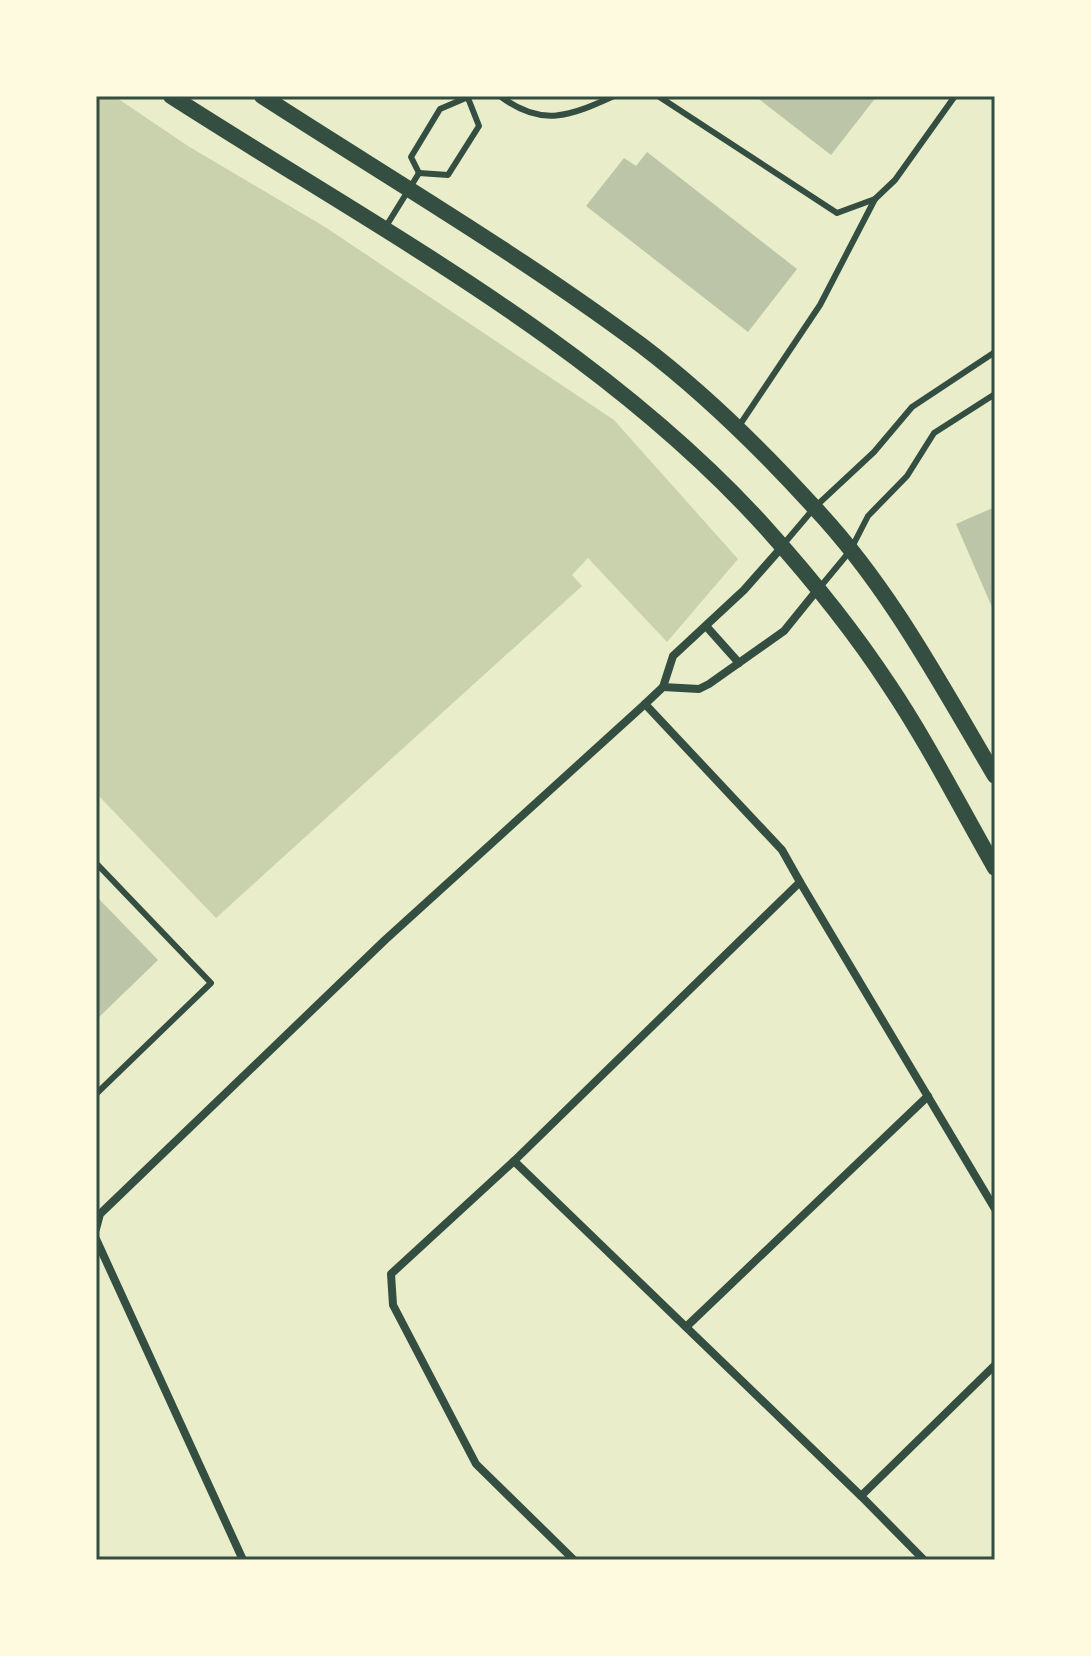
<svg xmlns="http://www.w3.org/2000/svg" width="1091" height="1656" font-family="Mulish,sans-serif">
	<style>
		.green { fill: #cad2ad }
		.building { fill: #bcc5a7 }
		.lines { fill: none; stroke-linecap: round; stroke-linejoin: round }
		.service { stroke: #344e41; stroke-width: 6 }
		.minor { stroke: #344e41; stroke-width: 8 }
		.secondary { stroke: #344e41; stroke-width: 16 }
		.neatline { fill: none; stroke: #344e41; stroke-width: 3 }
	</style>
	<rect width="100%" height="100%" fill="#e9edc9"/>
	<path class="green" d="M96,96H114L188,146L325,227L614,420L738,559L667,642L588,558L572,575L582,586L216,918L96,793Z"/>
	<g class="building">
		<path d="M755,96H877L831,155Z"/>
		<path d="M647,152L797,269L748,332L586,206L624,158L636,166Z"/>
		<path d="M995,507V614L956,524Z"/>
		<path d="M96,896L158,960L96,1020Z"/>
	</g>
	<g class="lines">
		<g class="service">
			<path d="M500,96C542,128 570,116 614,96"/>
			<path d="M658,96L837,213L875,199L895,180L955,96"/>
			<path d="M419,173L448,175L479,126L468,98"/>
			<path d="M419,173L411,157L440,109L468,97"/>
			<path d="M385,228L419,173"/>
			<path d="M739,426L820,305L875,199"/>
			<path d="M782,546L815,507L874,452L912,407L995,352"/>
			<path d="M821,586L850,551L868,516L907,476L934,433L995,394"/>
			<path d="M96,863L211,983L96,1094"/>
		</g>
		<g class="minor">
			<path d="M706,626L739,663"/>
			<path d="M663,687L699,689L709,684L784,631L818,589"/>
			<path d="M645,704L663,687L673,656L744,590L782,547"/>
			<path d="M800,882L995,1209"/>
			<path d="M514,1161L861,1496"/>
			<path d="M96,1229L100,1214L385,940L645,704L782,850L800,882L514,1161L391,1274L393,1305L476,1464L574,1560"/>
			<path d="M96,1239L243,1560"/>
			<path d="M686,1327L928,1096"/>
			<path d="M924,1560L861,1496L995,1365"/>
		</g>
		<g class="secondary">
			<path d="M171,96C376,228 601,345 766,528C810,577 853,630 889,685C928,743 960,807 995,868"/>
			<path d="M262,96C389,178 520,255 641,345C703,392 761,449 813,506C888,585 940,683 995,776"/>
		</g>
	</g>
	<rect width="1091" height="1656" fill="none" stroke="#fefae0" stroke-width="196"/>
	<rect x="98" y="98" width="895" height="1460" class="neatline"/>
</svg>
